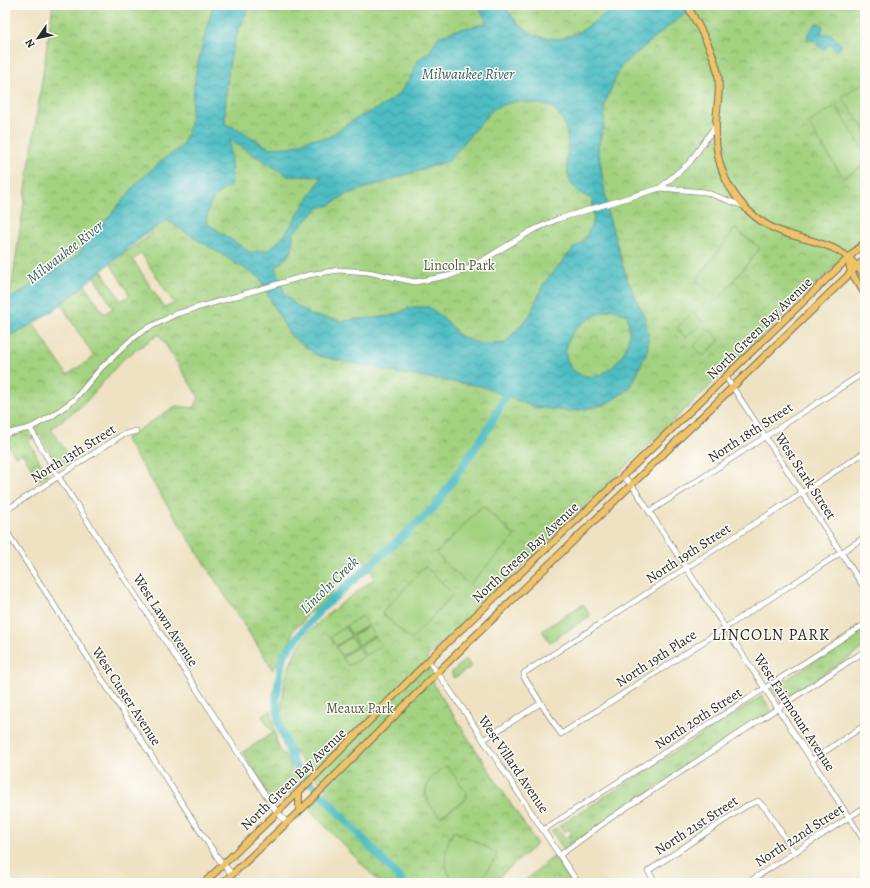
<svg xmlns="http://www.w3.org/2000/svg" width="870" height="888" font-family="Alegreya,serif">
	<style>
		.grass { fill: url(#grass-tufts); stroke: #667e55 }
		.park { fill: url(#park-crowns); stroke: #667e55; fill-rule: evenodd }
		.pitch { fill: #a2d17f; stroke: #667e55 }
		.water { fill: url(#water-waves); stroke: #3c7477; fill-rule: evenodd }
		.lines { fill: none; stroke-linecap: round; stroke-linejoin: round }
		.river { stroke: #4ebdc3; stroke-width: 8 }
		.minor-casing { stroke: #6f6b60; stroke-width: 6 }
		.major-casing { stroke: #6f6b60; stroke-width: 8 }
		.minor { stroke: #fff; stroke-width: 5 }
		.major { stroke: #efc469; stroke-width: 6 }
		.labels { text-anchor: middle; stroke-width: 3; stroke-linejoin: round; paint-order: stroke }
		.park-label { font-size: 14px; fill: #4f5d44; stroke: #fdfcf7 }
		.street-label { font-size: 14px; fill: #2b2b2b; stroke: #fdfcf7 }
		.water-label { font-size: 15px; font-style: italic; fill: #375e60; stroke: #fdfcf7 }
		.quarter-label { font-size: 16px; letter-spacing: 1px; fill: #2b2b2b; stroke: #fdfcf7 }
	</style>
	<defs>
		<pattern id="grass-tufts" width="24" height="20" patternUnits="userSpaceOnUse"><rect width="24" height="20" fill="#a2d17f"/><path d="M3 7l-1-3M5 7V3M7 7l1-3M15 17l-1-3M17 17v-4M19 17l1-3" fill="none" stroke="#84aa68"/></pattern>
		<pattern id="park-crowns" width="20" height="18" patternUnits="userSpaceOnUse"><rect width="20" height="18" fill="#a2d17f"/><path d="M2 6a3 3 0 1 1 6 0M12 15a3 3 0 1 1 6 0" fill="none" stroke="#84aa68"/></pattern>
		<pattern id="water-waves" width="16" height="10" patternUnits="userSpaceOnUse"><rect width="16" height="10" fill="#4ebdc3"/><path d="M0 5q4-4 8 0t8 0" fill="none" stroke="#419a9f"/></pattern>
	</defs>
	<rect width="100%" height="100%" fill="#fdfcf7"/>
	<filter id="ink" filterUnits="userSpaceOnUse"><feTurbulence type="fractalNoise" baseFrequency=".025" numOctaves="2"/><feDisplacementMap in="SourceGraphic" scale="8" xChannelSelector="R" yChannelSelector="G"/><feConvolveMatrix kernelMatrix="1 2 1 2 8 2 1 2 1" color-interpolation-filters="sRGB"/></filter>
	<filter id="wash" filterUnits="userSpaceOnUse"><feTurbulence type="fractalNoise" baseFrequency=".012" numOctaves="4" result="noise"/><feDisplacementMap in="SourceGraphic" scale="16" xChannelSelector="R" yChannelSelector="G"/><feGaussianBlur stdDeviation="0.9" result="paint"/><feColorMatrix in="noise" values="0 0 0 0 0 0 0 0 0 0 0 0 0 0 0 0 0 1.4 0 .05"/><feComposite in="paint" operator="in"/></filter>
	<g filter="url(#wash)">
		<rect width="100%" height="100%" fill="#eee2c3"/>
		<g class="grass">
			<path d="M865,629V647L781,702L772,689Z"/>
			<path d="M762,696L772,711L572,844L567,837L572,833L569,829L564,832L559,826Z"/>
			<path d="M557,828L570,845L564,850L552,831Z"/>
		</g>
		<g class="park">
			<path d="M53,5H865V234L836,265L427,657L435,687L537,844L492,883H380L308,808L327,790C313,773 295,757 286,737C280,724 281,709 283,695C289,633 331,613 375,578L362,557L336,579L331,595L314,610L306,614L302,623L293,629L291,640L273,670L125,439L176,406L193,408L199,398L159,334L123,359L85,403L51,429L71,459L59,467L40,435L28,440L47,475L40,480L22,453L16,457L8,445H5V324L17,331L33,323L67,375L94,357L61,304L85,285L104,314L113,308L94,277L101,270L121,301L130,295L110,263L152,234L149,229L9,305ZM141,253L174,303V304L164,307L133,260Z"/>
			<path d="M583,604L590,616L550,642L542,631Z"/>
			<path d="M466,659L471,667L454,678L451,673Z"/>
			<path d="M271,710L277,744L281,752L288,758L291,771L299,778V785L276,806L243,752L273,733L262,716Z"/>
			<path d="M554,856L571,883H522Z"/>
		</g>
		<g class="pitch">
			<path d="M865,81V129L842,98Z"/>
			<path d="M836,106L865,153V165L843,178L808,123Z"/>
			<path d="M735,229L760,248L719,299L696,280Z"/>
			<path d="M693,312L703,322L686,338L677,328Z"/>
			<path d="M710,330L720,340L703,356L694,346Z"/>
			<path d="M482,506L515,536L469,585L436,554Z"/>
			<path d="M425,566L453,594L411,640L382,613Z"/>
			<path d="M362,616L368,625L352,635L346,626Z"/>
			<path d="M368,626L374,635L359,645L353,636Z"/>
			<path d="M345,627L351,636L336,646L330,637Z"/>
			<path d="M375,636L381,645L366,655L360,646Z"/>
			<path d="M351,637L357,646L342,656L336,647Z"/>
			<path d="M358,647L364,656L348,666L342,657Z"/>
			<path d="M447,766L467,793L465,800L441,816C417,797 423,780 447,766Z"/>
			<path d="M454,831L496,852L497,856L479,883H454C442,866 443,847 454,831Z"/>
		</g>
		<g class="water">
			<path d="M213,5H252C228,38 226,85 225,124L240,130L269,148L291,147L310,139L327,138L355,119L384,105L399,94L410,78L418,60L430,51L438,37L453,31L487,23L478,5H503L519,25L533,34L545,38L561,39L583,30L616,5H703L680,17L621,66L605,103L604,126L598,147L608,214L626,276L645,318L648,332V348L633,383L628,390L606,404L586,409L568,411L534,407L480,386L404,374L318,356L290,335L273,305L260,278L166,220C141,237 119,256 96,275C68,299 40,324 5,337V302L62,266L78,254L137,183L160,162L182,146L189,128L196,71ZM515,101C527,103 540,103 551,107C555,109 557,113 560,116C580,143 548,182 592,199L594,219L584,241L574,248L544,283L530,315L505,343L481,344L459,336L449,323L429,307H412L391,316L342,321L311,315L296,305L284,293L276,268L292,251L293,233L319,208L330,205L347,194L449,161L481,122L495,108ZM230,140L288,176L322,177L284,236L269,250L250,252L206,223C209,202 212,195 232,185ZM612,309L627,315C631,329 630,345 620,358C582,411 524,337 612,309Z"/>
			<path d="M816,23H820L823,27L821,33L831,34L842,45L837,51L829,44L824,50L818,46L817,41L807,40L808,33Z"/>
		</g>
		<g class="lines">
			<path class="river" d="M404,883L295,766L279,724L276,699L283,656L319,611L434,508L490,426L510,387"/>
		</g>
	</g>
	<g filter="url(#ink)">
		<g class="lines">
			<g class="minor-casing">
				<g id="minor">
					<path d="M660,188L690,162L716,125"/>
					<path d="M726,377L865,589"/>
					<path d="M30,428L58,476L274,808L286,822"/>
					<path d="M5,434L30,428L52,416L74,400L101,368L132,339L144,330L176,314L308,275L339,270L368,272L415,282L452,275L472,267L531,231L558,219L660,188L705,192L743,206"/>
					<path d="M865,452L524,673V677L561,734L865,537"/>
					<path d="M623,476L632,485L865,842"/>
					<path d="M5,511L122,435L136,431"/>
					<path d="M649,512L865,372"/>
					<path d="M5,529L200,831L220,861L232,874"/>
					<path d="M428,661L437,672L465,712L578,883"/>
					<path d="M483,740L541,703"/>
					<path d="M812,760L865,725"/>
					<path d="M543,830L865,624"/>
					<path d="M560,855L609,819L865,651"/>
					<path d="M656,883L648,871L746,806L758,801L767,810L794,852"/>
					<path d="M747,883L865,807"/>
				</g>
			</g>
			<g class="major-casing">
				<g id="major">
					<path d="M687,5C699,27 713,49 718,74C721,91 716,109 716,126C715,149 720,173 733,192C745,211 764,226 785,233C818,244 843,243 865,277"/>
					<path d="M848,259L851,272L865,294"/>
					<path d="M299,792V810"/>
					<path d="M204,883L318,773L435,654L623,476L865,242"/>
					<path d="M223,883L311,800L443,667L865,259"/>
				</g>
			</g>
			<use href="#minor" class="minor"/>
			<use href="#major" class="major"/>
		</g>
	</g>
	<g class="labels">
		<g class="park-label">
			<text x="459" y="270">Lincoln Park</text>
			<text x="360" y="713">Meaux Park</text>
		</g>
		<g class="street-label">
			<text transform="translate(759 328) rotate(-44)" y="5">North Green Bay Avenue</text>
			<text transform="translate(750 432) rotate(-33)" y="5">North 18th Street</text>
			<text transform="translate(73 453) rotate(-32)" y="5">North 13th Street</text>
			<text transform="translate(806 476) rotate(57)" y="5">West Stark Street</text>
			<text transform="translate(525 552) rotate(-43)" y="5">North Green Bay Avenue</text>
			<text transform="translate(688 553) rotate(-33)" y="5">North 19th Street</text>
			<text transform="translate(166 620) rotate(57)" y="5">West Lawn Avenue</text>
			<text transform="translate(656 658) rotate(-33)" y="5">North 19th Place</text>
			<text transform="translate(127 696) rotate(57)" y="5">West Custer Avenue</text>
			<text transform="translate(795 712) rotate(57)" y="5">West Fairmount Avenue</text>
			<text transform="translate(698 718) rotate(-33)" y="5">North 20th Street</text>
			<text transform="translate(514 764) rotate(56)" y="5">West Villard Avenue</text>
			<text transform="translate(293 779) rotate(-44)" y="5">North Green Bay Avenue</text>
			<text transform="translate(696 825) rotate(-33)" y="5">North 21st Street</text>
			<text transform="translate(799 835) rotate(-33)" y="5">North 22nd Street</text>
		</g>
		<g class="water-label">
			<text x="468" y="79">Milwaukee River</text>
			<text transform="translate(65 252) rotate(-38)" y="5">Milwaukee River</text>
			<text transform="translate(329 585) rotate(-44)" y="5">Lincoln Creek</text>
		</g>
		<g class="quarter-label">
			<text x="771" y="640">LINCOLN PARK</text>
		</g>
	</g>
	<rect width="870" height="888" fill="none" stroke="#fdfcf7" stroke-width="20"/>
	<g transform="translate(38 38) rotate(236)" stroke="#fdfcf7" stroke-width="3" paint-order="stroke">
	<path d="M0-3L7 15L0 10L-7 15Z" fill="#2b2b2b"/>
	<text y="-6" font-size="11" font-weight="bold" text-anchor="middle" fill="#2b2b2b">N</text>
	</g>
</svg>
